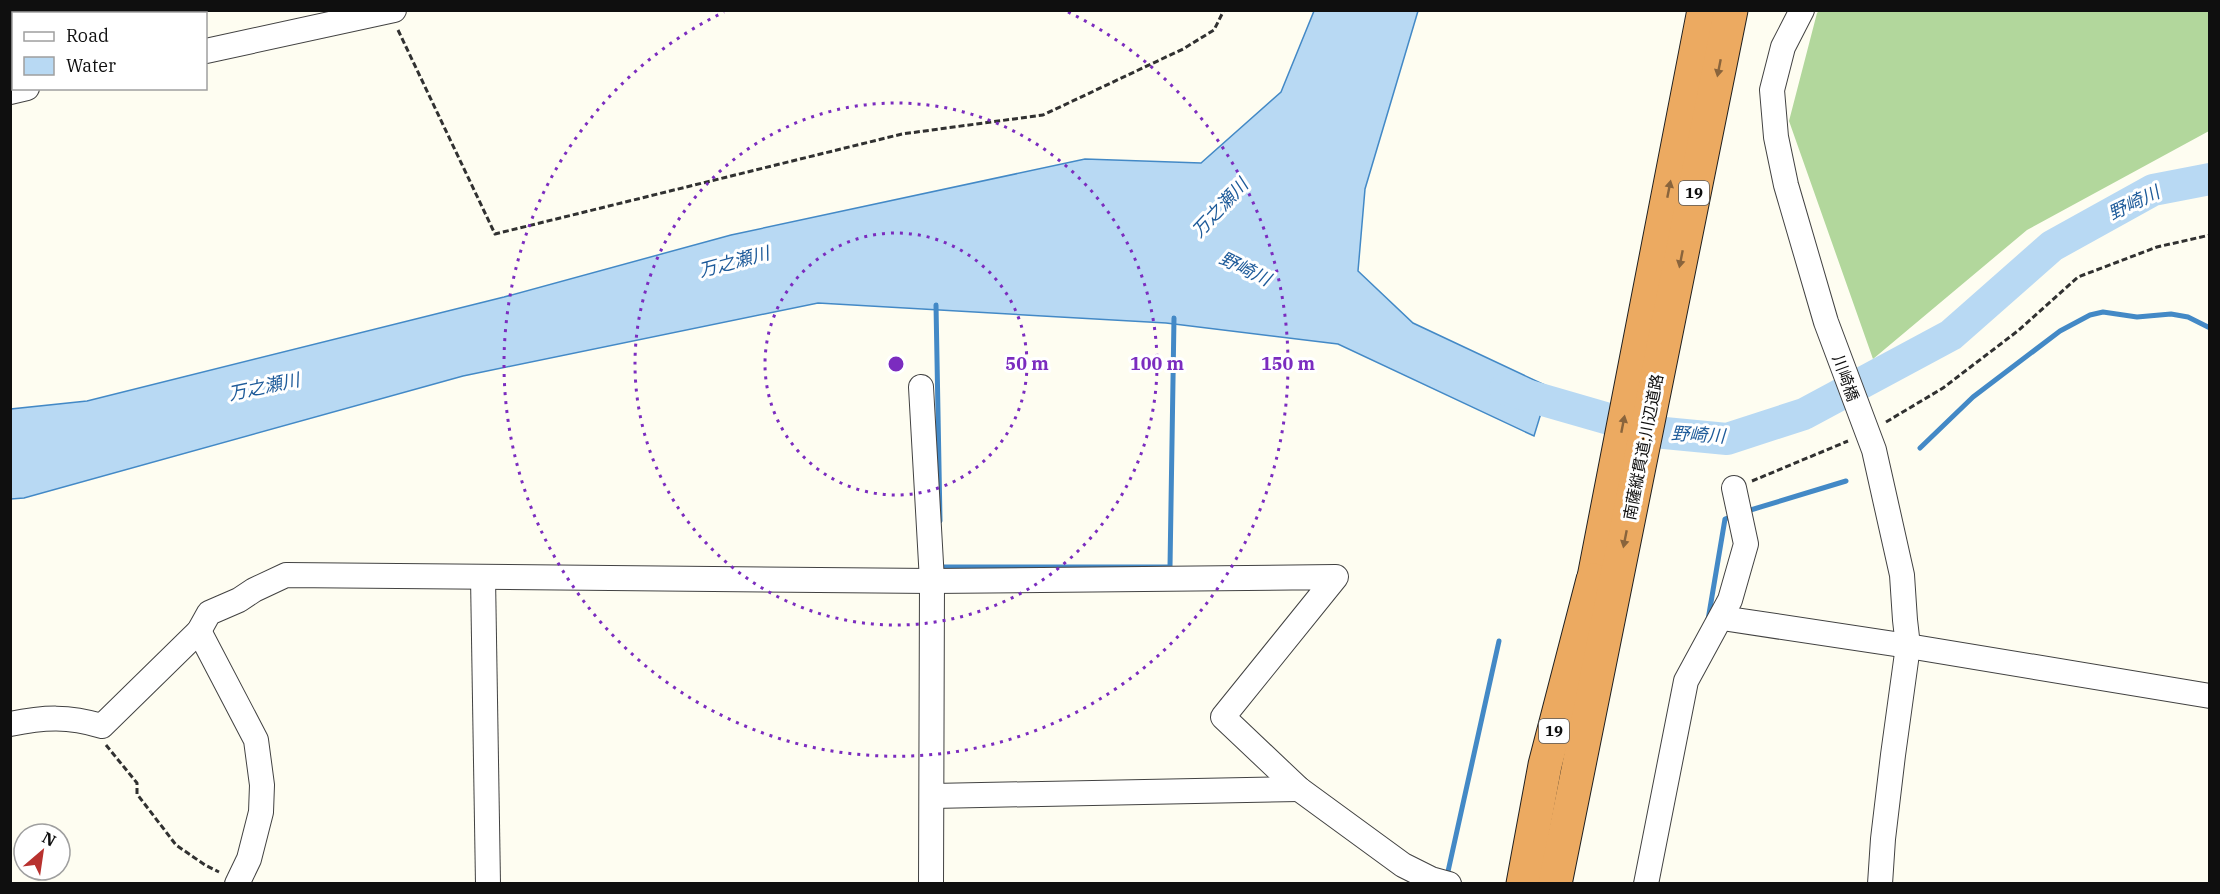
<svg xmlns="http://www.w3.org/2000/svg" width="2220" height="894" font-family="'IBM Plex Serif','Noto Sans JP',serif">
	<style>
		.forest { fill: #b2d79c }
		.water { fill: #b8d9f3; stroke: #4389c6; stroke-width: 1.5 }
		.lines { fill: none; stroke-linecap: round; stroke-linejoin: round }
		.stream { stroke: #4389c6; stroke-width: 5 }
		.river { stroke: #b8d9f3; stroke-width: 32 }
		.minor-casing { stroke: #424242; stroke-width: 26 }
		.highway-casing { stroke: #202020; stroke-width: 35 }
		.path { stroke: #313131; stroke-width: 3; stroke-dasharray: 6 3; stroke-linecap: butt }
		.minor { stroke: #fff; stroke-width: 24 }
		.highway { stroke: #ecaa61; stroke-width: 33 }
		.oneway { fill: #89643c }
		.ring { fill: none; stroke: #7b2cbf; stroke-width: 3; stroke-dasharray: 3 6 }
		.labels { text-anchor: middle; stroke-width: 6; stroke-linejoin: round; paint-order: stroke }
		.shield { fill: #fff; stroke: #575757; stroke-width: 1.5 }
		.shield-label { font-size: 15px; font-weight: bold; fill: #0f0f0f }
		.street-label { font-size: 16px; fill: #0f0f0f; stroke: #fff }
		.water-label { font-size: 18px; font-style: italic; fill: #1e5b9a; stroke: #fff }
		.centre { fill: #7b2cbf; stroke: #fff; stroke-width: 3 }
		.ring-label { font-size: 18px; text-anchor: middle; font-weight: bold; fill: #7b2cbf; stroke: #fff; stroke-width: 6; stroke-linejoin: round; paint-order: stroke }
	</style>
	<rect width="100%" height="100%" fill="#fefdf1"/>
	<path class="forest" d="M1819,11H2209V131L2027,230L1873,359L1789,121L1817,13Z"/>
	<path class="water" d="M1314,11H1418L1365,189L1358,271L1413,323L1549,387L1534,436L1338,344L1166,323L818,303L463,376L24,498L11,499V409L87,401L504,297L731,235L1085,159L1201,163L1281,92Z"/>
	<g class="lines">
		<g class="stream">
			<path d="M936,305L940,521"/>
			<path d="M1920,448L1973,397L2060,331L2090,315L2103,312L2137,317L2171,314L2188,317L2210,328"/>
			<path d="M1744,512L1846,481"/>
			<path d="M941,573V567H1170L1174,318"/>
			<path d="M1708,620L1725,519L1733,516"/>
			<path d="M1447,876L1499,641"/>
		</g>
		<path class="river" d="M1505,389L1654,432L1727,439L1804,414L1951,335L2052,246L2153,190L2210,179"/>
		<g class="minor-casing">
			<g id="minor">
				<path d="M1802,10L1783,47L1772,90L1776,137L1786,185L1826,322L1874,450L1902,575L1905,620L1908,646L1893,755L1883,839L1880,884"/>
				<path d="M206,51L394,10"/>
				<path d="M10,92L27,88"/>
				<path d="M921,387L932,581L931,884"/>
				<path d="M483,577L488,884"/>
				<path d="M1722,618L1908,646L2210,696"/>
				<path d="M199,631L256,740L262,785L261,812L249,859L237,884"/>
				<path d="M10,724C45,717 68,716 102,726L199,631L209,613L239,600L254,590L286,575L932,581L1336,577L1223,717L1299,789L1403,865L1431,879L1449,884"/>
				<path d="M932,796L1299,789"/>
				<path d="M1646,884L1686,681L1730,600L1746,544L1734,488"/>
			</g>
		</g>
		<g class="highway-casing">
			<g id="highway">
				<path d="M1591,593L1704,10"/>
				<path d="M1523,884L1545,765L1593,580"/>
				<path d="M1555,884L1731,10"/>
			</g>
		</g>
		<g class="path">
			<path d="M398,30L495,234L902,134L1043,115L1183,49L1214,30L1224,10"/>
			<path d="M1886,422L1943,388L2019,330L2078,277L2157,247L2210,235"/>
			<path d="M1752,481L1848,441"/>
			<path d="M106,745L137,783V794L176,845L205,865L219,872"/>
		</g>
		<use href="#minor" class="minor"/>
		<use href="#highway" class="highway"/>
	</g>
	<defs><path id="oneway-solid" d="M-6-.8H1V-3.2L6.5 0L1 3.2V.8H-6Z" transform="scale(1.5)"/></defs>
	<g class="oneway">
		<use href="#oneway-solid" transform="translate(1719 68) rotate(101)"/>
		<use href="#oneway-solid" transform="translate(1669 189) rotate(-79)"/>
		<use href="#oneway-solid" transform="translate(1681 259) rotate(101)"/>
		<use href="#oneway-solid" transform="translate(1623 424) rotate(-79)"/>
		<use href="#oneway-solid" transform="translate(1625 539) rotate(101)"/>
	</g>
	<g class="ring">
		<circle cx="896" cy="364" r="131"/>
		<circle cx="896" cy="364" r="261"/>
		<path d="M1068 12A392 392 0 1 1 724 12"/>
	</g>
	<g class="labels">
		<g class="shield">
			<rect x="1679" y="181" width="30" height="24" rx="4.5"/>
			<rect x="1539" y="719" width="30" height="24" rx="4.5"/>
		</g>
		<g class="shield-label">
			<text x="1694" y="198">19</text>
			<text x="1554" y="736">19</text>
		</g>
		<g class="street-label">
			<text transform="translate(1846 378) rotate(70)" y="6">川崎橋</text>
			<text transform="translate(1643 447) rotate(-79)" y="6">南薩縦貫道;川辺道路</text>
		</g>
		<g class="water-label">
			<text transform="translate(2134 203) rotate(-26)" y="6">野崎川</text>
			<text transform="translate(1220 208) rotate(-47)" y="6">万之瀬川</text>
			<text transform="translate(734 262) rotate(-15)" y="6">万之瀬川</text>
			<text transform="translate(1245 269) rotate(26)" y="6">野崎川</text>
			<text transform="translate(264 387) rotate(-12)" y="6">万之瀬川</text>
			<text transform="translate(1698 435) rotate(3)" y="6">野崎川</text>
		</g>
	</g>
	<circle cx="896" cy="364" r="9" class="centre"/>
	<g class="ring-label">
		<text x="1027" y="370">50 m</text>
		<text x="1157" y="370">100 m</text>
		<text x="1288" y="370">150 m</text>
	</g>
	<rect width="2220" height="894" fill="none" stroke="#0f0f0f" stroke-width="24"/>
	<rect x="12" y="12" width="195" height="78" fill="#ffffff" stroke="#9f9f9f" stroke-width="1.5"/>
	<rect x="24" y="32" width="30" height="9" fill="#ffffff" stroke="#9f9f9f" stroke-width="1.5"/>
	<text x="66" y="42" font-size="18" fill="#0f0f0f">Road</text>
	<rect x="24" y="57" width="30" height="18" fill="#b8d9f3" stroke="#9f9f9f" stroke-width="1.5"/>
	<text x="66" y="72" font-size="18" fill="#0f0f0f">Water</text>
	<g transform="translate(42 852) rotate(29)"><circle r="28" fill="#ffffff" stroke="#9f9f9f" stroke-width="1.5"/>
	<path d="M0-4.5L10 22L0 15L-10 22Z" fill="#b8312e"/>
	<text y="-9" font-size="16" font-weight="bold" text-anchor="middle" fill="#0f0f0f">N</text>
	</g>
</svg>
